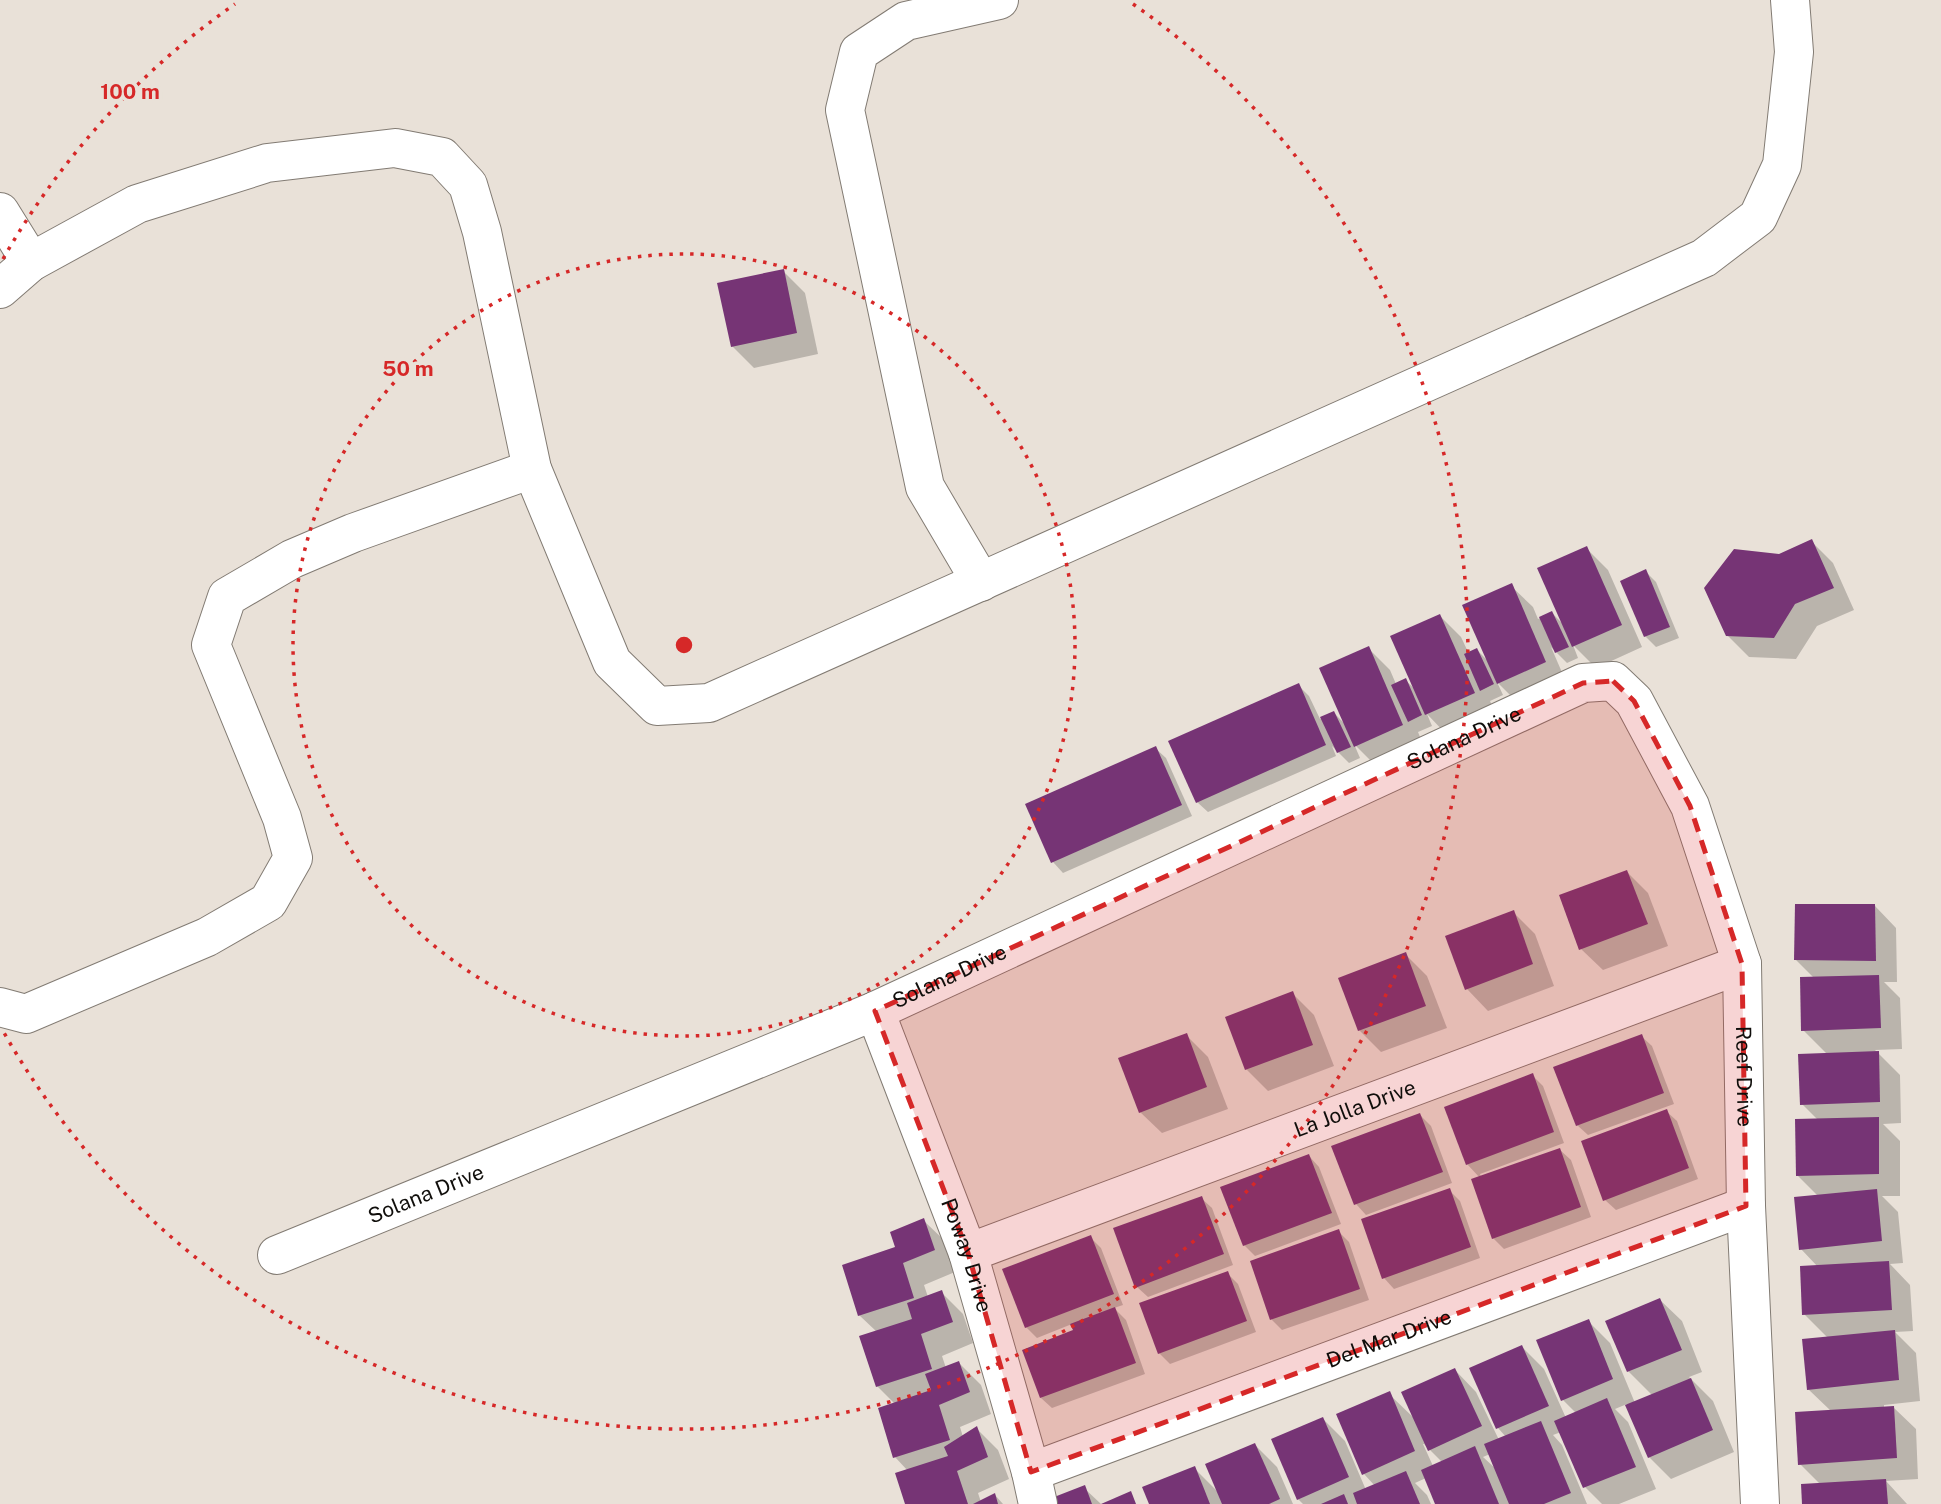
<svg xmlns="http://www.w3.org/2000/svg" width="1941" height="1504" font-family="'Public Sans',sans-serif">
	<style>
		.shadow { fill: #0003; fill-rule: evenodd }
		.building { fill: #763475 }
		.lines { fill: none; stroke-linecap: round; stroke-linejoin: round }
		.minor-casing { stroke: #827b73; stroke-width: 40 }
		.minor { stroke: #fff; stroke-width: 38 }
		.marked { fill: #d62828; fill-opacity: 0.2; stroke: #d62828; stroke-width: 5; stroke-dasharray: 14 9; stroke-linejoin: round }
		.ring { fill: none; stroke: #d62828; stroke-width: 3.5; stroke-dasharray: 3.5 7 }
		.labels { text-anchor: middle; stroke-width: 7; stroke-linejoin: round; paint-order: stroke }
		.street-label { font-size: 21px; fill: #100e0b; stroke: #e9e1d8 }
		.centre { fill: #d62828; stroke: #e9e1d8; stroke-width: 3.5 }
		.ring-label { font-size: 21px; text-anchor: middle; font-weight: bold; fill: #d62828; stroke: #e9e1d8; stroke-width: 7; stroke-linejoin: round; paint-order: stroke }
	</style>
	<rect width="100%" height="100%" fill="#e9e1d8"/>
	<g class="shadow">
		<path d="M783,271L805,293L818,354L754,368L732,346Z"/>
		<path d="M1811,541L1833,563L1854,610L1817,626L1796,659L1749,657L1727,635L1779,556Z"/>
		<path d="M1586,548L1608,570L1642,647L1596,668L1573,645L1578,658L1567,663L1551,647L1567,684L1520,705L1497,682L1503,695L1490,701L1496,715L1448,736L1427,714L1432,726L1418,732L1424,747L1377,767L1354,744L1360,758L1349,763L1332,746L1336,756L1208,812L1197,802L1298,685L1309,696L1320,719L1334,713L1346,725L1368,648L1390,670L1396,684L1405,680L1416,690L1440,616L1461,637L1469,654L1477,650L1489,662L1511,586L1533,607L1538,619L1552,613L1564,625Z"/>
		<path d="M1645,571L1656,582L1679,638L1656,647L1645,636Z"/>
		<path d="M1155,748L1166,758L1192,816L1063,873L1053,862L1027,805Z"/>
		<path d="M1627,872L1648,893L1668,946L1603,970L1581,949Z"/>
		<path d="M1875,906L1896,928L1897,982H1884L1900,998L1902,1049L1875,1050L1900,1075L1901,1123L1883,1124L1900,1141V1196H1882L1898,1212L1903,1263L1890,1264L1910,1285L1913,1331L1895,1332L1916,1353L1920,1401L1884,1405V1408H1894L1916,1429L1918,1479L1886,1481L1907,1504H1804L1821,1485L1800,1464L1831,1411L1808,1389L1828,1338L1804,1314L1818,1267L1801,1249L1818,1196L1798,1176L1818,1120L1802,1104L1828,1055L1803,1030L1814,978L1796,960Z"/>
		<path d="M1513,912L1535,934L1554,986L1488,1011L1467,989Z"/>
		<path d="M1405,954L1427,976L1447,1028L1381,1052L1359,1030Z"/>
		<path d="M1292,993L1314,1015L1334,1066L1268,1091L1246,1069Z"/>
		<path d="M1186,1035L1208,1057L1228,1109L1162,1133L1140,1112Z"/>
		<path d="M1641,1036L1652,1046L1674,1104L1588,1135L1577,1125Z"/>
		<path d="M1532,1075L1543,1086L1564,1143L1480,1174L1481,1177L1560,1150L1571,1160L1591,1217L1504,1249L1493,1238L1480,1178L1467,1164Z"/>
		<path d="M1666,1111L1677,1121L1698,1179L1616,1210L1605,1200Z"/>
		<path d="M1420,1115L1431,1126L1452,1183L1366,1215L1356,1204Z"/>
		<path d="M1309,1156L1319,1167L1341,1224L1255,1256L1244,1245Z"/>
		<path d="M1449,1190L1460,1201L1480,1258L1394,1289L1384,1278Z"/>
		<path d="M1201,1198L1212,1208L1233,1265L1148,1297L1137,1287Z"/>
		<path d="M924,1221L946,1242L955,1272L924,1285L928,1297L941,1292L963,1314L973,1343L942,1356L946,1368L959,1363L981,1385L991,1414L960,1427L963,1437L977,1429L998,1450L1009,1479L978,1493L981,1502L995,1495L1003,1504H907L908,1471L895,1457V1404L877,1386V1332L859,1315L897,1248Z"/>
		<path d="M1338,1231L1349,1242L1369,1300L1282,1330L1272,1320L1252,1262Z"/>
		<path d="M1090,1237L1101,1248L1123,1305L1114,1308L1126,1320L1145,1374L1052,1408L1041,1398L1076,1331L1072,1324L1037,1338L1026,1327Z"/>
		<path d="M1227,1273L1238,1284L1256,1332L1170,1364L1159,1353Z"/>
		<path d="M1660,1300L1682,1321L1702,1372L1689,1377L1713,1401L1734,1452L1671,1479L1649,1457L1627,1404L1615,1409L1628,1422L1656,1489L1619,1504H1602L1585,1487L1561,1432L1553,1435L1562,1445L1587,1504H1437L1426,1478L1415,1483L1427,1495L1431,1504H1303L1298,1499L1323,1419L1345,1441L1366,1490L1375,1486L1364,1474L1389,1394L1415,1419L1455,1370L1476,1392L1499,1440L1506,1437L1498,1428L1471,1369L1522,1347L1544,1369L1566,1418L1576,1413L1563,1400L1538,1341L1588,1321L1610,1343L1635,1403L1653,1396L1628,1371ZM1423,1444H1424L1442,1462L1433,1466ZM1490,1454L1496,1469L1483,1457Z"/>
		<path d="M1255,1445L1277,1467L1293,1504H1151L1194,1468L1219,1493Z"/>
		<path d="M1084,1488L1101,1504H1052Z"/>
	</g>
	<g class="building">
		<path d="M784,269L797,333L731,347L717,283Z"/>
		<path d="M1812,539L1834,588L1795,604L1774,638L1726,636L1704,588L1734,549L1779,554Z"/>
		<path d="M1587,546L1622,625L1572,647L1537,568Z"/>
		<path d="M1646,569L1670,627L1644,637L1620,581Z"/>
		<path d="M1512,583L1546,662L1497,684L1462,605Z"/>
		<path d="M1552,611L1569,647L1555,653L1539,617Z"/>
		<path d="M1440,614L1475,693L1425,715L1390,636Z"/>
		<path d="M1369,646L1403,725L1354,747L1319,668Z"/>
		<path d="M1477,648L1494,684L1480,691L1464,654Z"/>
		<path d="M1406,678L1422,715L1408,722L1391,685Z"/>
		<path d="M1299,683L1326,745L1196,803L1168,741Z"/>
		<path d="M1334,711L1351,747L1337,753L1320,717Z"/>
		<path d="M1156,746L1182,805L1051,863L1025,804Z"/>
		<path d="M1627,870L1648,924L1579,950L1559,895Z"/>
		<path d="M1795,904H1875L1876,961L1794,960Z"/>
		<path d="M1514,910L1533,964L1465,990L1445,936Z"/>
		<path d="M1406,952L1426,1006L1358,1031L1338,978Z"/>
		<path d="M1879,975L1881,1028L1801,1031L1800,977Z"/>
		<path d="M1293,991L1313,1045L1245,1070L1225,1017Z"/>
		<path d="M1187,1033L1207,1087L1139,1113L1118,1058Z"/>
		<path d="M1642,1034L1664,1093L1576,1126L1553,1067Z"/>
		<path d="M1879,1051L1880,1102L1800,1105L1798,1054Z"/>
		<path d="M1533,1073L1554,1132L1466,1165L1444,1107Z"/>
		<path d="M1667,1109L1689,1168L1603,1201L1581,1141Z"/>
		<path d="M1420,1113L1443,1172L1354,1205L1331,1146Z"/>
		<path d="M1879,1117V1174L1796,1176L1795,1119Z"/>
		<path d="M1560,1148L1581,1207L1492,1239L1471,1179Z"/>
		<path d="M1309,1154L1332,1213L1243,1246L1220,1187Z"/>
		<path d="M1450,1188L1471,1247L1382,1279L1361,1219Z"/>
		<path d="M1877,1189L1882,1241L1799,1250L1794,1197Z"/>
		<path d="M1202,1196L1224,1254L1135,1288L1113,1228Z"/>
		<path d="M924,1218L935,1250L903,1263L914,1298L858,1316L842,1265L895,1247L890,1232Z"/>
		<path d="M1339,1229L1360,1289L1270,1320L1250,1261Z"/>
		<path d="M1091,1235L1114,1294L1025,1328L1002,1269Z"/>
		<path d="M1889,1261L1892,1310L1802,1315L1800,1266Z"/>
		<path d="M1228,1271L1247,1321L1158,1354L1139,1303Z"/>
		<path d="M942,1290L953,1322L921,1334L932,1369L876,1387L859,1336L912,1319L907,1303Z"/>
		<path d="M1660,1298L1682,1350L1627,1372L1605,1321Z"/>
		<path d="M1115,1307L1136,1363L1040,1398L1022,1350L1073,1330L1070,1324Z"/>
		<path d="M1589,1319L1613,1379L1561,1401L1536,1340Z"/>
		<path d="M1895,1330L1899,1380L1807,1390L1802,1339Z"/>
		<path d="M1522,1345L1549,1406L1496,1429L1469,1368Z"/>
		<path d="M959,1361L970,1392L939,1405L950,1440L893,1458L878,1408L931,1390L925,1374Z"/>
		<path d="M1455,1368L1482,1426L1428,1451L1401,1392Z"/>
		<path d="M1691,1378L1713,1430L1648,1458L1625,1405Z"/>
		<path d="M1390,1391L1415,1451L1362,1475L1336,1414Z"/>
		<path d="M1607,1398L1636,1467L1583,1488L1554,1421Z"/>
		<path d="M1894,1406L1897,1458L1798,1465L1795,1412Z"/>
		<path d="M1323,1417L1349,1477L1297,1500L1271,1439Z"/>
		<path d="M1541,1421L1571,1493L1544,1504H1509L1484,1444Z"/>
		<path d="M977,1426L988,1457L957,1471L968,1504H905L895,1473L948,1456L944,1447Z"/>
		<path d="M1255,1443L1280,1499L1269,1504H1222L1205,1464Z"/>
		<path d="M1475,1446L1499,1504H1435L1421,1470Z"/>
		<path d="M1195,1466L1210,1504H1149L1142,1487Z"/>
		<path d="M1406,1471L1420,1504H1357L1353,1493Z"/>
		<path d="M1886,1479L1888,1504H1802L1801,1484Z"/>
		<path d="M1085,1485L1092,1504H1051L1049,1499Z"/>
		<path d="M1131,1491L1136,1504H1101Z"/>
		<path d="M995,1493L998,1504H973Z"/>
		<path d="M1344,1494L1348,1504H1321Z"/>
	</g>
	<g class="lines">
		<g class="minor-casing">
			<g id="minor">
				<path d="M0,212L31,262"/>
				<path d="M0,289L31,262L137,204L267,163L395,148L442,157L468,185L482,232L532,469L612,662L657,706L709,703L1704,258L1758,217L1782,165L1794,52L1790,0"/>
				<path d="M981,582L925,487L845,110L859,52L906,21L999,0"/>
				<path d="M0,1007L26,1014L207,937L268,902L293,858L282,818L211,645L227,597L292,559L353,533L532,469"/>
				<path id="s1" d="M875,1011L968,1253L1031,1472L1038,1504"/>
				<path id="s2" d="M968,1253L1742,964"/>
				<path id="s3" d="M277,1255L875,1011L1583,683L1613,681L1634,701L1690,806L1742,964L1746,1206L1760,1504"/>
				<path id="s4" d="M1031,1472L1746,1206"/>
			</g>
		</g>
		<use href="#minor" class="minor"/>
	</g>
	<path class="marked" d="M1613,681L1634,701L1690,806L1742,964L1746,1206L1031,1472L968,1253L875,1011L1583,683Z"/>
	<g class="ring">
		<circle cx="684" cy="645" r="391"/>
		<path d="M3 259A783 783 0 0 1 235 4M1133 4A783 783 0 1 1 3 1031"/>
	</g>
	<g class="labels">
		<g class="street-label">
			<text dy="7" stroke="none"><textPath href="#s3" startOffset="1295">Solana Drive</textPath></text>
			<text dy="7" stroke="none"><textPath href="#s3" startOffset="728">Solana Drive</textPath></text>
			<text dy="7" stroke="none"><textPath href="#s3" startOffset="1883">Reef Drive</textPath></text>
			<text dy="7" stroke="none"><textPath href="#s2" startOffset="413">La Jolla Drive</textPath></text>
			<text dy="7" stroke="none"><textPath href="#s3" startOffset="161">Solana Drive</textPath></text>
			<text dy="7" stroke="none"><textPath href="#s1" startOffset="261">Poway Drive</textPath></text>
			<text dy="7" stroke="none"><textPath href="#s4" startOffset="382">Del Mar Drive</textPath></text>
		</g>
	</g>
	<circle cx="684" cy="645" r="10" class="centre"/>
	<g class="ring-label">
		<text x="130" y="99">100 m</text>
		<text x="408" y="376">50 m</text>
	</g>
</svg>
